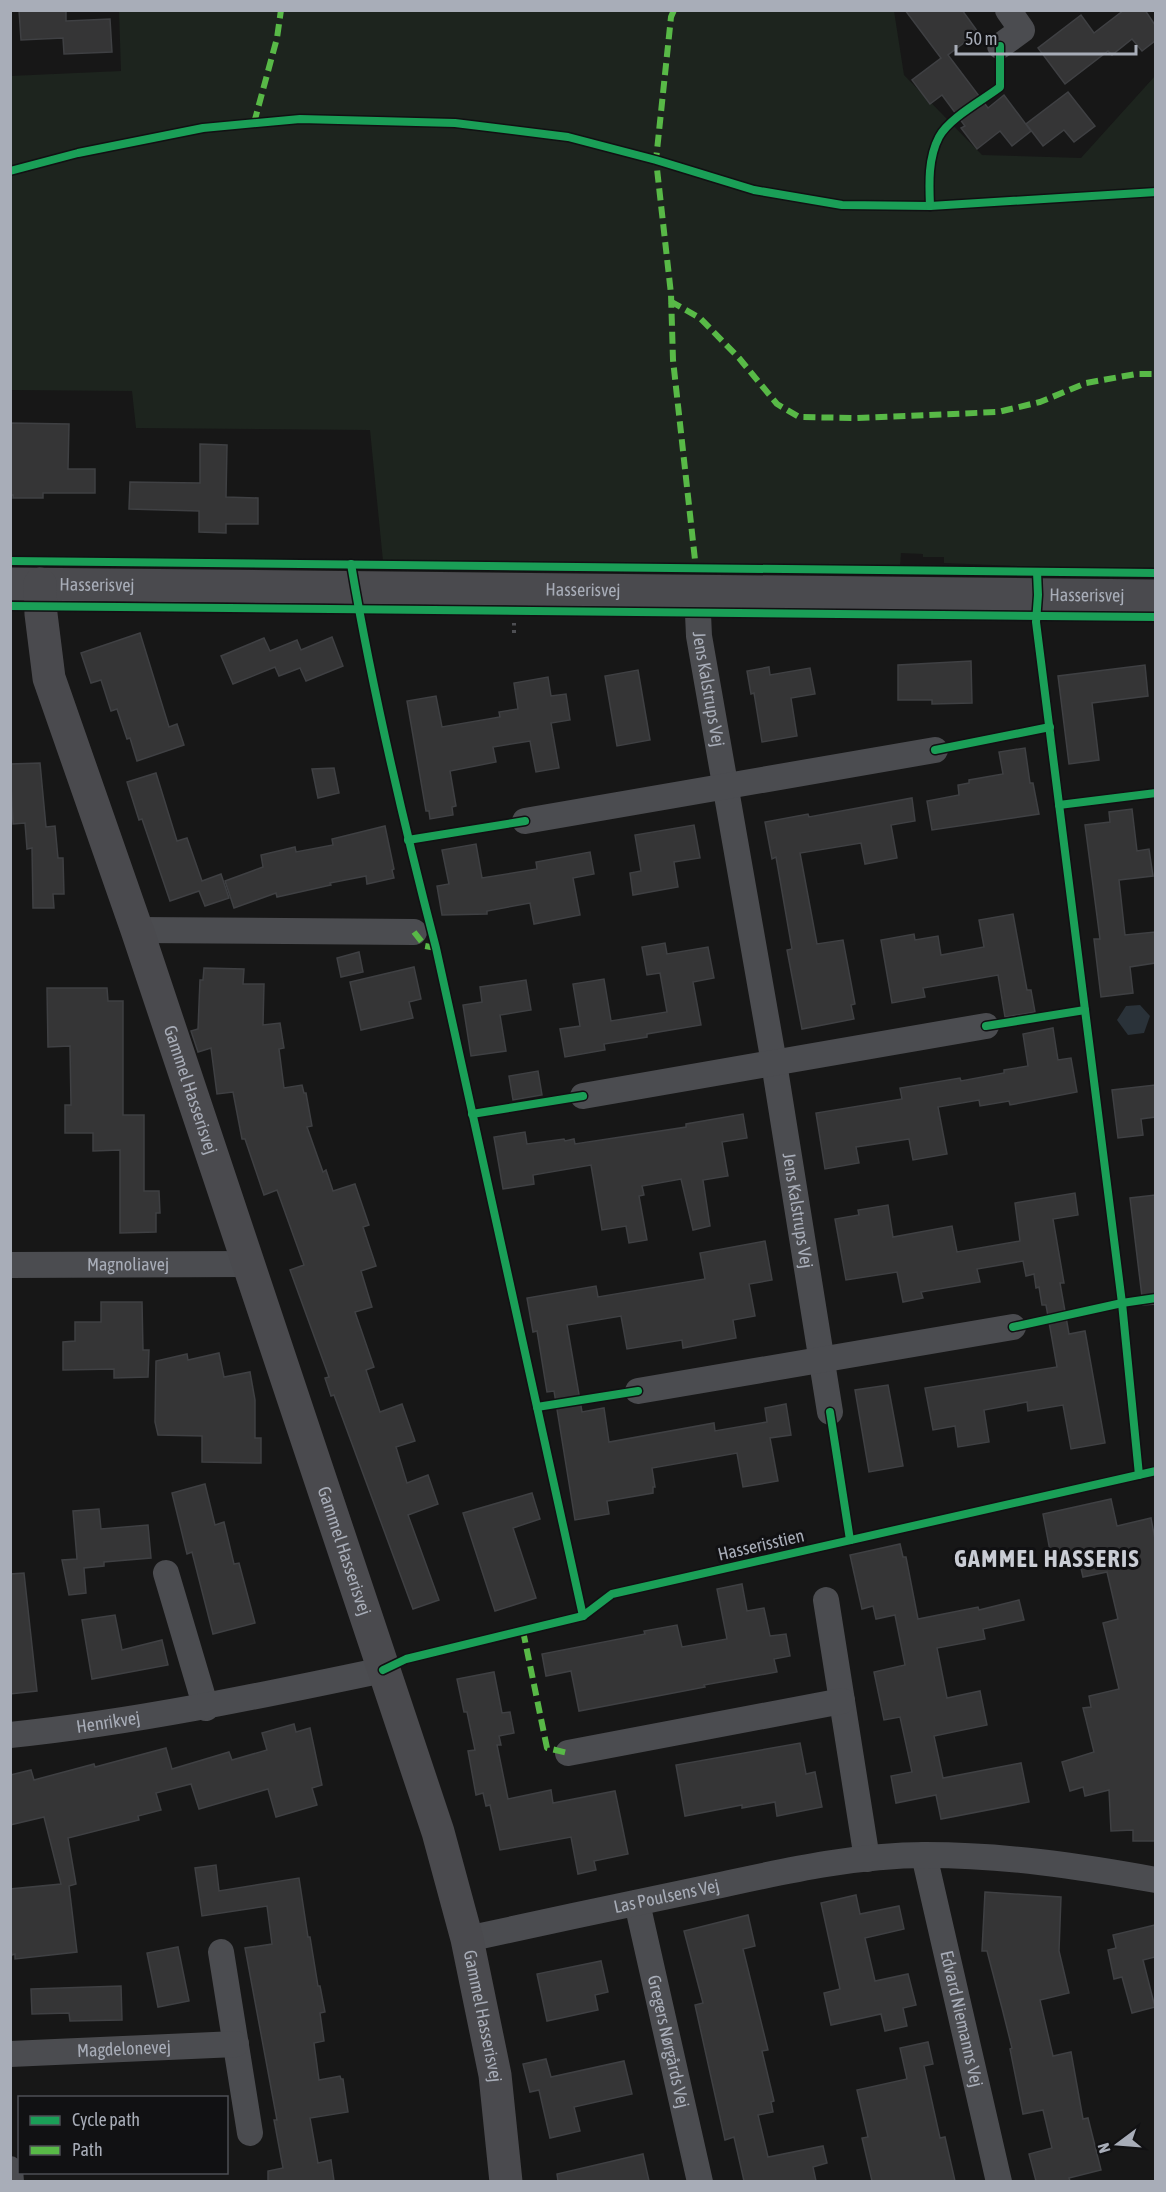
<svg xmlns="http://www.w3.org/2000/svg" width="1166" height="2192" font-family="'Asap Condensed',sans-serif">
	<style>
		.green { fill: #1d241e }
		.water { fill: #2a3239 }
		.building { fill: #353536; stroke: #3f4043; stroke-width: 1.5 }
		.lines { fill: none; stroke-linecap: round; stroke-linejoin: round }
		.path { stroke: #4d4e52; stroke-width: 4; stroke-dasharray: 3 4.5; stroke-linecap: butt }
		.street { stroke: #4b4c50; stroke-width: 26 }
		.secondary { stroke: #4a4a4e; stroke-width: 33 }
		.quiet { stroke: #58b947; stroke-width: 6; stroke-dasharray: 12 6; stroke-linecap: butt }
		.cycleway-casing { stroke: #111113; stroke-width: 11 }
		.cycleway { stroke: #1a9f57; stroke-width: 8 }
		.labels { text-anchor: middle; stroke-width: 6; stroke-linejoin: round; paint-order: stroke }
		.street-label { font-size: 18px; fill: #a8adb8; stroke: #111113 }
		.district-label { font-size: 24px; font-weight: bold; letter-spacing: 1.5px; fill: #c9ccd4; stroke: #111113 }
	</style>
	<rect width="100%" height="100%" fill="#171717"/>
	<path class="green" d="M119,11H894L904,75L982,155L1081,158L1155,76V569L1040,567L944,563V557H923V554L901,553L900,566L383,561L370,430L136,428L132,391L11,390L10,76L121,71Z"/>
	<path class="water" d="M1140,1005L1150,1016L1144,1033L1128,1035L1117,1020L1126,1006Z"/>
	<g class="building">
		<path d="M19,10H66V21L110,19L112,52L64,54L63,38L21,40Z"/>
		<path d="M905,10H962L978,32L948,55L988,108L1004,95L1031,131L1012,146L1000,131L977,149L961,128L965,126L942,95L930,104L912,80L941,58Z"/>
		<path d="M1124,10H1145L1155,25V41L1142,51L1132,39L1112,55L1108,51L1065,84L1038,48L1081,15L1094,33Z"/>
		<path d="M1068,92L1095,126L1074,142L1064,130L1043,146L1026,124Z"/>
		<path d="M10,423L69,424L68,469H95V493H43V498H13V495H10Z"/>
		<path d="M200,444L227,445L226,497L258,498V524H226V533L199,532V511L129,509L130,482L200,483Z"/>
		<path d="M140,633L169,727L177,724L184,745L137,761L130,738L127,739L117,709L111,711L101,680L91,683L81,653Z"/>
		<path d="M332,637L343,666L306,681L300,668L279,676L275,667L233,684L221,656L264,638L270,651L297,640L301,650Z"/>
		<path d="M971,661L972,703L932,704V700H898V665Z"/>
		<path d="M1145,665L1148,696L1092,703L1099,760L1069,764L1058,676Z"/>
		<path d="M769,667L770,675L810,668L815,694L791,698L797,736L762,742L754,693L751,694L747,671Z"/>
		<path d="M638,670L650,740L617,746L605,676Z"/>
		<path d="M548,677L551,696L566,694L570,720L551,723L559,768L536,772L530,741L493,747L496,762L450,771L456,806L452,807L453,815L430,819L429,811H426L407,701L436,696L442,727L500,717L499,712L518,709L514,683Z"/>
		<path d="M1025,748L1030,783H1033L1039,814L932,830L927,801L959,795L958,785L969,783V780L1003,774L999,752Z"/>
		<path d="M40,763L46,827L55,826L58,858H63L64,894H53L54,908H33L32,848L27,849L25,823L13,824L10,764Z"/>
		<path d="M334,768L339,793L318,798L312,769Z"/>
		<path d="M156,773L177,841L187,838L202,881L221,874L229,898L205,906L199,891L170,901L142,819L139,820L127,782Z"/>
		<path d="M912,798L915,821L891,825L897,858L865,864L861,843L800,853L817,944L843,940L855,1004L851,1005L854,1019L802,1029L787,950L792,949L776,857L772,859L765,822L808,814L809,817Z"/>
		<path d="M1132,809L1137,851L1149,849L1153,876L1119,880L1125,935L1155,932V963L1130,967L1133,993L1101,997L1094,939H1100L1085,825L1110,822L1109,812Z"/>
		<path d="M694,825L700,858L674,862L678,887L633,895L630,873L641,871L635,835Z"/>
		<path d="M385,826L394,869L392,870L394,878L367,884L366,876L330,883L331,885L277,897L276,893L234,908L225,881L263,867L261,855L295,847L296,852L333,845L332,839Z"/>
		<path d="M476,844L482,878L537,869L536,862L590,852L594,874L573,878L580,915L534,924L530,903L487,911V914L442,915L437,886L449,884L442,850Z"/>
		<path d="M1013,914L1027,990H1031L1035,1012L1005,1017L998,975L923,988L925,997L892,1003L881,940L914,934L915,940L938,936L941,955L984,947L979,920Z"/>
		<path d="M665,943L667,954L708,947L714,978L693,982L701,1025L647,1034V1037L604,1044L605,1050L565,1057L560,1029L580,1026L573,984L604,979L611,1021L667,1012L660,973L647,975L642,947Z"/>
		<path d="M359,952L363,972L341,977L337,958Z"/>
		<path d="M414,967L421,999L409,1002L413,1018L361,1030L350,982Z"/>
		<path d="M204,968L244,969L243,984H264L263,1025L280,1023L284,1048L279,1049L284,1088L302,1085L304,1093H306L312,1126L307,1127L323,1172L326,1170L333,1191L355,1184L369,1225L363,1227L376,1266L361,1271L372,1307L355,1312L374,1367L366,1370L380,1412L402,1404L415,1441L396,1447L407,1483L428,1475L438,1504L408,1515L439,1600L413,1609L334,1395L331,1396L325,1378L329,1377L290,1270L304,1265L277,1190L264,1195L245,1139H242L233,1092L217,1094L211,1048L198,1052L191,1031L198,1029L200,980H203Z"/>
		<path d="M526,980L531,1010L500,1015L506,1051L471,1056L463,1005L482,1002L480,987Z"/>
		<path d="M47,988H107L108,1001H123V1115H144V1191H159L160,1213H156V1232L120,1233V1150L93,1151V1133H65V1105H71L70,1046L48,1047Z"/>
		<path d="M1053,1028L1058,1060L1071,1058L1077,1092L1010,1105L1009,1101L980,1106L979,1100L938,1107L947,1154L913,1160L909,1139L856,1147L859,1163L825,1169L816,1113L902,1099L900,1088L960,1078L961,1081L1004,1073V1070L1028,1066L1023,1034Z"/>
		<path d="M538,1071L542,1095L513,1100L509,1076Z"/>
		<path d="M1155,1085V1117L1141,1119L1143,1135L1118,1138L1112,1090Z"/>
		<path d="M743,1114L747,1138L722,1142L728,1176L703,1180L710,1226L693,1230L681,1179L642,1186L644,1195L639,1196L647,1240L629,1243L626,1226L602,1230L591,1165L533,1175L534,1184L503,1189L494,1137L525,1132L527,1144L564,1139L565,1141L574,1139L575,1144L686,1127V1124Z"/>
		<path d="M1075,1193L1078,1215L1053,1219L1064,1283H1060L1069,1334L1085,1331L1105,1443L1071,1449L1063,1405L1028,1411L1027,1402L984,1410L989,1442L958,1447L955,1426L933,1430L925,1388L1057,1367L1046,1305H1042L1039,1287L1036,1288L1034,1274L1026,1276L1023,1261L977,1269L980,1282L921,1292L923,1298L903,1302L897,1272L846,1280L835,1219L859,1215L858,1210L888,1205L893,1237L952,1226L957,1252L1020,1241L1015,1203Z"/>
		<path d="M1155,1195V1304L1143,1305L1130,1198Z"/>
		<path d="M765,1241L772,1280L749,1284L755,1316L733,1320L736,1338L683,1348L682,1340L627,1349L621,1316L567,1325L582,1412L604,1408L609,1442L714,1423L715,1431L767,1422L765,1408L786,1404L791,1435L770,1438L778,1481L743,1487L737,1453L652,1468L655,1487H653V1493L607,1501L609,1514L575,1520L554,1391L547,1392L537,1331L533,1332L527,1298L596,1286L598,1297L705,1279L700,1253Z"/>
		<path d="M101,1302H142L143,1350H149L148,1377L114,1378V1369L63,1370V1342L75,1341V1322H101Z"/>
		<path d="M219,1353L224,1377L250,1372L255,1400V1438H261V1463L202,1462V1436L158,1435L155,1422L156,1361L187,1354L188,1360Z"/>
		<path d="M888,1385L903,1466L869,1472L855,1390Z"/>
		<path d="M205,1484L215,1525L224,1522L234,1564L239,1563L255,1623L213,1634L192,1552L187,1554L172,1493Z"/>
		<path d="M532,1493L540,1519L513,1528L536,1598L495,1611L463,1513Z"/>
		<path d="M1111,1499L1117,1526L1151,1518L1155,1539V1841H1133V1830L1111,1831L1109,1790L1085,1796L1083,1787L1070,1791L1062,1762L1094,1752L1083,1708L1091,1707L1089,1696L1119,1689L1103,1623L1118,1619L1107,1572L1083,1577L1078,1555L1052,1561L1043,1514Z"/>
		<path d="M99,1509L101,1529L148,1525L151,1558L104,1562V1566L84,1568L86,1593L69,1595L62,1560L77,1559L73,1511Z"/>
		<path d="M900,1544L903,1557H906L918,1619L978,1607L979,1610L1019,1600L1024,1620L983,1629L985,1639L937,1648L947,1698L980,1691L987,1725L934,1736L943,1778L1021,1763L1029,1802L941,1819L936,1795L896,1803L891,1776L912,1772L900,1717L884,1720L874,1672L905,1665L895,1615L876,1619L873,1606L862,1609L850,1555Z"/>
		<path d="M24,1573L37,1691L10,1694V1574Z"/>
		<path d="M742,1584L747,1611L764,1608L770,1636L786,1634L790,1656L774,1659L777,1672L704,1685L705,1687L579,1711L571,1671L546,1676L542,1654L645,1634L644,1631L677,1625L682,1647L727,1639L717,1589Z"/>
		<path d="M115,1615L122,1650L162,1640L168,1665L92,1679L82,1620Z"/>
		<path d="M494,1672L502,1713L510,1712L514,1733L499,1736L501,1745H497L508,1799L551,1790L553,1803L615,1791L628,1854L594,1861L596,1870L578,1874L571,1837L500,1850L490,1805L486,1806L483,1793L476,1795L468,1751L475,1750L467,1712H464L457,1679Z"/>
		<path d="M294,1724L296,1732L310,1728L322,1785L312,1788L317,1805L276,1817L268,1789L199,1809L191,1784L156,1793L161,1810L138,1816L139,1820L68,1838L76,1884L69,1886L77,1952L15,1959V1954L12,1955L10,1945V1889L61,1884L44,1817L10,1825V1775L31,1770L34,1780L94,1764L95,1767L166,1748L172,1769L229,1752L232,1760L267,1750L262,1733Z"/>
		<path d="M800,1743L806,1774L815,1772L822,1807L777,1816L775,1802L742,1808V1805L685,1816L676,1765Z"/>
		<path d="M216,1865L219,1891L299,1878L308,1937H310L318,1986H320L325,2012L320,2013L324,2041L314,2043L319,2080L340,2076L341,2079H343L348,2112L310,2118L318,2163L331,2160L334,2181H268V2171L283,2168L274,2120H277L245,1948L272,1944L267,1906L202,1916L195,1868Z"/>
		<path d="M985,1892L1061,1897L1059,1951L1069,1993L1040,2000L1053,2056L1071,2052L1083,2119L1088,2118L1101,2170L1069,2178L1070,2181H1036L1029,2154L1052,2148L1043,2110L1023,2114L1010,2049L1012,2048L1002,2008L987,1951H982Z"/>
		<path d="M856,1895L860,1914L899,1906L904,1929L865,1938L875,1981L908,1974L916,2005L903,2008L907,2026L885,2031L881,2014L831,2025L824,1993L840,1989L821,1903Z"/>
		<path d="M748,1915L755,1946L743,1949L768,2050L762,2051L774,2101L771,2102L773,2112L758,2115L768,2157L823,2146L827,2163L813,2167L816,2181H744L734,2137L725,2140L695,2005L703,2003L684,1931Z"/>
		<path d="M1155,1925V1957L1143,1960L1155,2007L1132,2013L1122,1977L1114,1979L1108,1950L1116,1948L1113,1935Z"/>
		<path d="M178,1947L189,2001L158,2007L147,1953Z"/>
		<path d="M601,1961L608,1992L595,1995L598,2010L547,2021L537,1974Z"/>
		<path d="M121,1986L122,2020L70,2021L69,2013L32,2014L31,1989Z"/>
		<path d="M928,2042L933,2064L924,2066L940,2138L945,2137L955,2181H872L862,2138L868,2137L857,2090L907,2079L900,2048Z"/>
		<path d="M546,2059L551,2077L624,2061L632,2094L574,2107L580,2131L550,2138L539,2090L530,2092L523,2064Z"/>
		<path d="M643,2154L649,2181H558L557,2174Z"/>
	</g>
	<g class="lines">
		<path class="path" d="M514,633V623"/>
		<g class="street">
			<path d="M1000,46L1022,30L1008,10"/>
			<path id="s1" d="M697,592L699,636L774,1063L830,1412"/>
			<path d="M525,821L935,750"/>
			<path d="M137,930L414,932"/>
			<path d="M583,1096L986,1026"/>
			<path id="s2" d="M10,1265L247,1264"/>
			<path d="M638,1391L1013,1327"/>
			<path d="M166,1573L206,1708"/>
			<path d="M826,1600L867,1859"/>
			<path id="s3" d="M10,1735C136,1722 259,1696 383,1670"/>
			<path d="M568,1753L842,1701"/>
			<path id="s4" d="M924,1855L999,2182"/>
			<path id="s5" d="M637,1903L700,2182"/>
			<path id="s6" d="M467,1939C548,1921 630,1904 711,1887C781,1872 853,1855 926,1855C1004,1855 1079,1866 1156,1880"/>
			<path d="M221,1952L250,2133"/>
			<path id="s7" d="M10,2054L236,2044"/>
			<path d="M10,2169L11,2182"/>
		</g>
		<g class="secondary">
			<path id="s8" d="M10,584L1156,596"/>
			<path id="s9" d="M40,584L41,614L49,678L137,930L438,1832L467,1939L495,2075L506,2182"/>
		</g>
		<g class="quiet">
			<path d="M674,10L671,17L656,160L671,294L673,360L696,569"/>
			<path d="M254,123L277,38L281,10"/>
			<path d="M670,301L700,318L739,358L777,404L799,417L856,418L998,412L1040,402L1086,383L1136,374H1156"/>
			<path d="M414,932L425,946L436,948"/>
			<path d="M523,1631L547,1748L568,1753"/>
		</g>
		<g class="cycleway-casing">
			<g id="cycleway">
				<path d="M10,171L78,153L203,128L300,119L455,123L568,137L656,160L754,190L842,205L930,206L1156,192"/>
				<path d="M930,206C929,183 928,158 939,137C949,118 983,100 1000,87V46"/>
				<path d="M10,561L1156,573"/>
				<path d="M351,564C373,694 403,821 436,948L583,1616"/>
				<path d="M1037,572L1038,595L1036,622L1122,1303L1139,1475"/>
				<path d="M10,606L1156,617"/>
				<path d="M935,750L1050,727"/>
				<path d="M1059,805L1156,793"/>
				<path d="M408,840L525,821"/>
				<path d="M986,1026L1085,1010"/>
				<path d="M472,1114L583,1096"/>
				<path d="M1013,1327L1122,1303L1156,1298"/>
				<path d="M537,1407L638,1391"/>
				<path d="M830,1412L850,1540"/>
				<path d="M383,1670L406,1659L583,1616L612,1594L1156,1471"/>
			</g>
		</g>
		<use href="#cycleway" class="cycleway"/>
	</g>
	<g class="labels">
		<g class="street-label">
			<text dy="6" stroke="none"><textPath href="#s8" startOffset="87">Hasserisvej</textPath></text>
			<text dy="6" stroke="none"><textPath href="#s8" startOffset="573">Hasserisvej</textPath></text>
			<text dy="6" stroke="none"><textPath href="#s8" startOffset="1077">Hasserisvej</textPath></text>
			<text dy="6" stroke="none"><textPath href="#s1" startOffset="98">Jens Kalstrups Vej</textPath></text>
			<text dy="6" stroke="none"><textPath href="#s9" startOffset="530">Gammel Hasserisvej</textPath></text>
			<text dy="6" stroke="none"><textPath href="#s1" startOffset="627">Jens Kalstrups Vej</textPath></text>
			<text dy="6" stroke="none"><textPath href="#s2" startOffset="118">Magnoliavej</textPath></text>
			<text transform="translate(761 1545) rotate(-13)" y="6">Hasserisstien</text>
			<text dy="6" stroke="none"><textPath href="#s9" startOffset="1016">Gammel Hasserisvej</textPath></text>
			<text dy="6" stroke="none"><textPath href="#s3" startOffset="99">Henrikvej</textPath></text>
			<text dy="6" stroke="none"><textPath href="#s6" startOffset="204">Las Poulsens Vej</textPath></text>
			<text dy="6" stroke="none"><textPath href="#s9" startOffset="1502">Gammel Hasserisvej</textPath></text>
			<text dy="6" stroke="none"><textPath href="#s4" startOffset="168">Edvard Niemanns Vej</textPath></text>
			<text dy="6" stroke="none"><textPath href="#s5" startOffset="142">Gregers Nørgårds Vej</textPath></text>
			<text dy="6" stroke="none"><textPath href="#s7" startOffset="114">Magdelonevej</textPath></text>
		</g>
		<g class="district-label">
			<text x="1047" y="1567">GAMMEL HASSERIS</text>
		</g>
	</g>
	<rect width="1166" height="2192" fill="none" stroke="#a8adb8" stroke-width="24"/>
	<rect x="18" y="2096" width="210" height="78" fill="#111113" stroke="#4d4f55" stroke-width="1.5"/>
	<rect x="30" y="2116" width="30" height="9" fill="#1a9f57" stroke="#4d4f55" stroke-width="1.5"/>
	<text x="72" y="2126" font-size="18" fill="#a8adb8">Cycle path</text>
	<rect x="30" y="2146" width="30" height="9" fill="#58b947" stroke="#4d4f55" stroke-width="1.5"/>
	<text x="72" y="2156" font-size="18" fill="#a8adb8">Path</text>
	<g transform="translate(1118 2144) rotate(254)" stroke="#111113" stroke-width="4.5" paint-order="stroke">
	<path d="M0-4.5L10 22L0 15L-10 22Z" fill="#a8adb8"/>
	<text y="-9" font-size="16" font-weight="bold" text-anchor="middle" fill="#a8adb8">N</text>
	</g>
	<path d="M956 45v9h180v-9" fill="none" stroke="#a8adb8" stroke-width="3"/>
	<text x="965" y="45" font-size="18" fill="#a8adb8" stroke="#111113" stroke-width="4.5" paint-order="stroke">50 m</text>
</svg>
